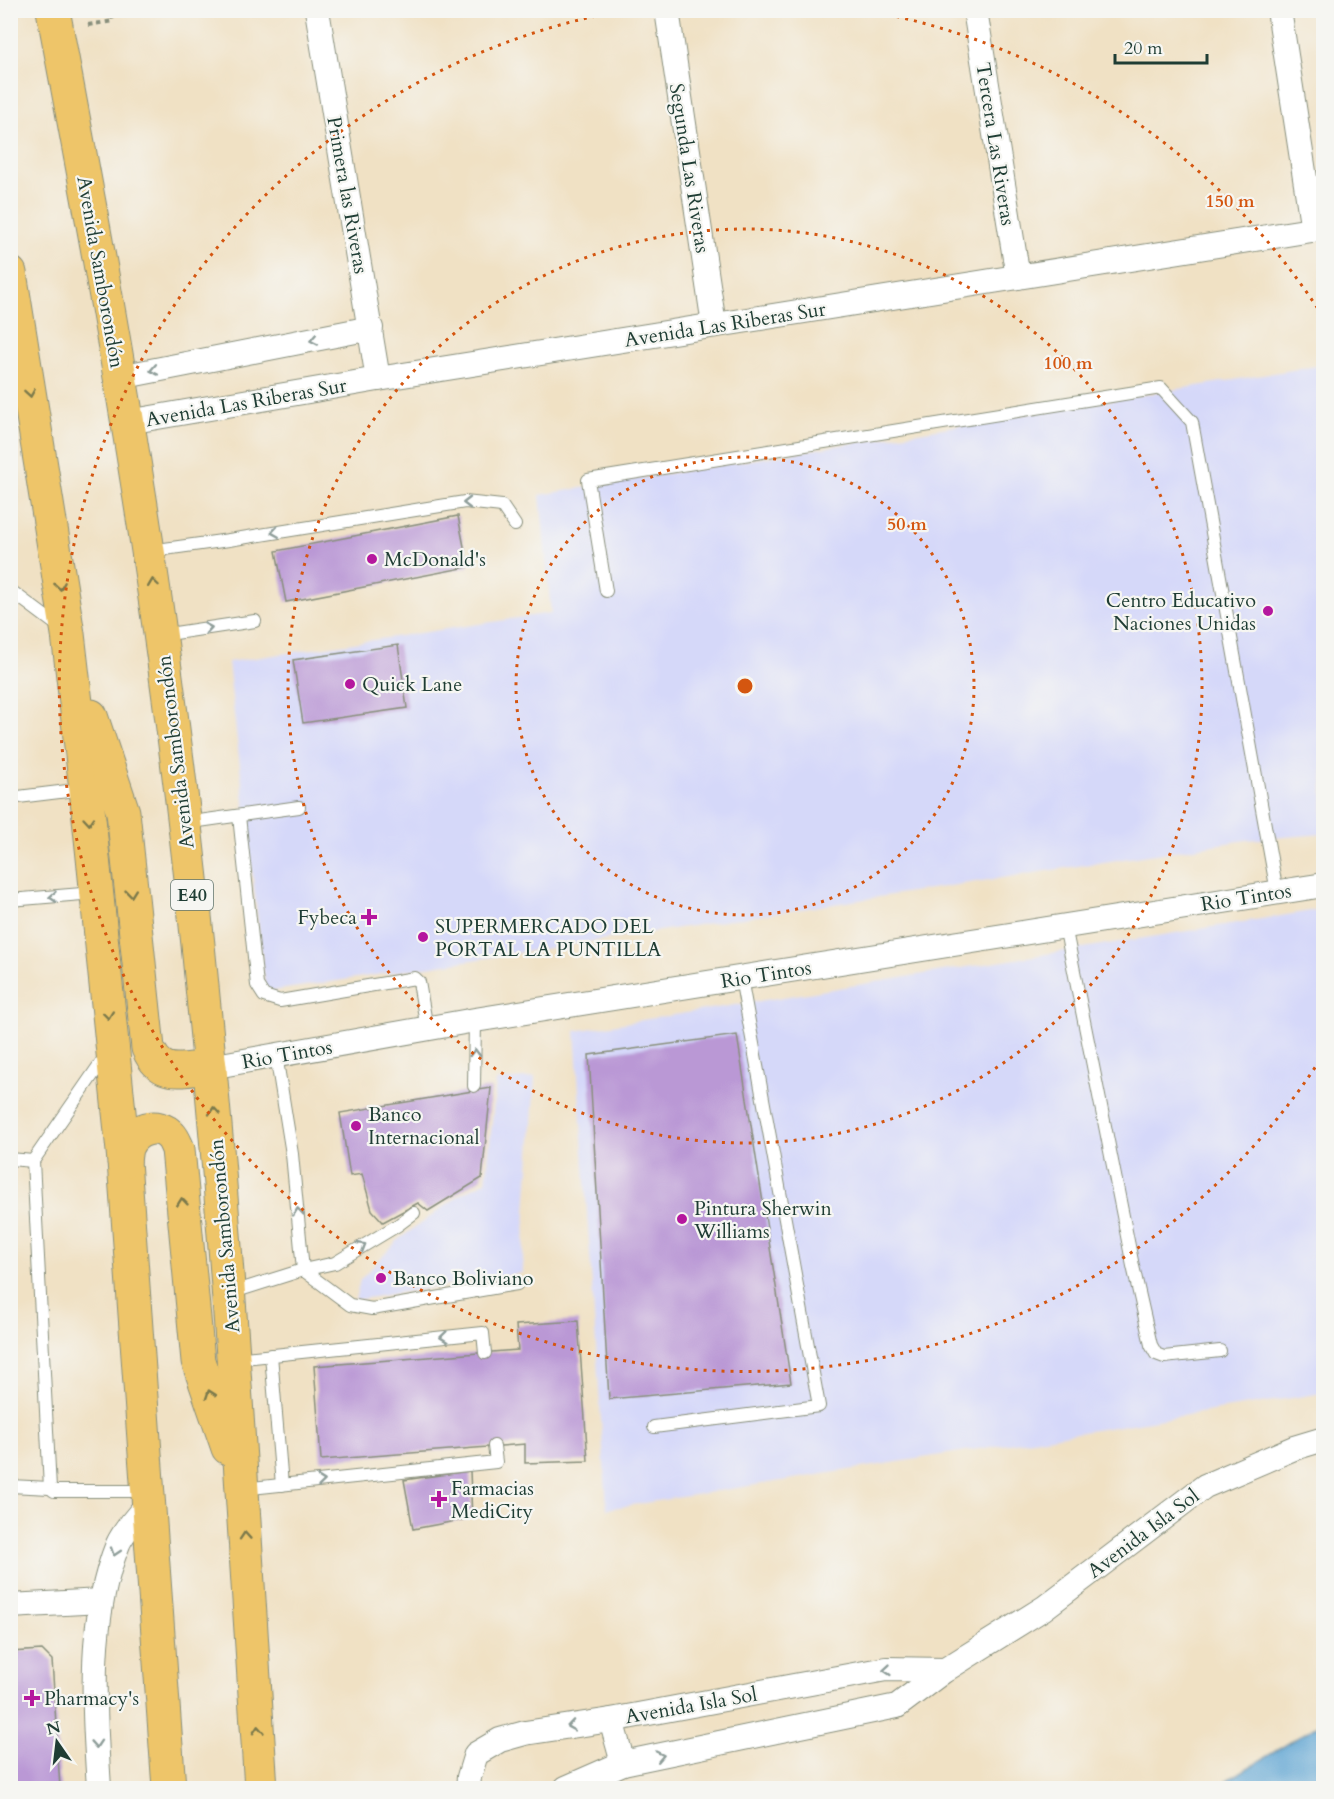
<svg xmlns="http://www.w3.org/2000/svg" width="1334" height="1799" font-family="Cardo,serif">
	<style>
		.built { fill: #d5d8f9 }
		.water { fill: #5ba3d2; stroke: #3d7083; stroke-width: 1.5 }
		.building { fill: #ba98d5 }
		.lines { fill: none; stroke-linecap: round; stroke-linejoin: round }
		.lane-casing { stroke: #888f7c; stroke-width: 14 }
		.street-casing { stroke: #888f7c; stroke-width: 26 }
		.highway-casing { stroke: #888f7c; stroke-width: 35 }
		.path { stroke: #888f7c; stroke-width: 4; stroke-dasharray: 4.5 4.5; stroke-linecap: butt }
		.lane { stroke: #fff; stroke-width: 12 }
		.street { stroke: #fff; stroke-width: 24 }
		.highway { stroke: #eec569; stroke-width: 33 }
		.oneway { stroke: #8f9e9a }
		.oneway2 { stroke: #7c7a4c }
		.ring { fill: none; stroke: #d45610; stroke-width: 3; stroke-dasharray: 3 6 }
		.poi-dot { fill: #b5179e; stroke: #f6f6f2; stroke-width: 2 }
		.labels { text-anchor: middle; stroke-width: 4.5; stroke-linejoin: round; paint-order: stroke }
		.shield { fill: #f6f6f2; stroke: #60746d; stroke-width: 1.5 }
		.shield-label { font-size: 18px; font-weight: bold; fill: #1f3d34 }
		.street-label { font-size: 20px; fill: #1f3d34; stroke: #f6f6f2 }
		.poi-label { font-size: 20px; fill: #1f3d34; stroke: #f6f6f2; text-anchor: start }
		.centre { fill: #d45610; stroke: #f6f6f2; stroke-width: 3 }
		.ring-label { font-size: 18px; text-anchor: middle; font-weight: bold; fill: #d45610; stroke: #f6f6f2; stroke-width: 4.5; stroke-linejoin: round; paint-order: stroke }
	</style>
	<rect width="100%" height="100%" fill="#f6f6f2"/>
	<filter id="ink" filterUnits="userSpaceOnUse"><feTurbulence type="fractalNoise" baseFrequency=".0167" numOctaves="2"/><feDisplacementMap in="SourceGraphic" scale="12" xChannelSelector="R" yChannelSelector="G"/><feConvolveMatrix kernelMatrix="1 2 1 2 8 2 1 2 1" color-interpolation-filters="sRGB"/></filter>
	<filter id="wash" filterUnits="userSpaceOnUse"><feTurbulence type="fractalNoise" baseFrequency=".008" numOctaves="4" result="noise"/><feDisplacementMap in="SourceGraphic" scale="24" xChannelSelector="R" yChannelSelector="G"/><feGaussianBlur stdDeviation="1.35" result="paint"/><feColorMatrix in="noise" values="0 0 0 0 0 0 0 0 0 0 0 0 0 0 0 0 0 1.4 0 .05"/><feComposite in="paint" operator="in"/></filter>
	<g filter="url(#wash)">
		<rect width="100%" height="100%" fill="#f0e1c4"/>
		<g class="built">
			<path d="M1323,365V834L1246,840L266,992L228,662L551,613L540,495Z"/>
			<path d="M1323,909V1393L607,1509L575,1031Z"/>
			<path d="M535,1077L522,1273L355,1300L360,1280L399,1239L463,1193L486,1181L496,1081Z"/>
		</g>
		<path class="water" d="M1323,1722V1788H1215Z"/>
		<g id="blocks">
			<g class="building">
				<path d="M458,516L468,567L286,602L276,551Z"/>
				<path d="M398,645L407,708L303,723L293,660Z"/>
				<path d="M737,1035L791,1383L609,1399L589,1055Z"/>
				<path d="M491,1088L482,1178L428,1211L418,1203L383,1222L372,1210L362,1174L350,1176L340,1113Z"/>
				<path d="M578,1321L588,1461L525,1463V1444L321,1460L314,1366L518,1350L516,1325Z"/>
				<path d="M470,1471L472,1518L413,1529L404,1480Z"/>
				<path d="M42,1650L52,1660L60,1788H10V1652Z"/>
			</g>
		</g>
	</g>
	<g filter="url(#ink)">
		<use href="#blocks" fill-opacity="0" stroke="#888f7c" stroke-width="1.5"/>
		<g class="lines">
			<g class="lane-casing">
				<g id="lane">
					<path d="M150,551L229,540L465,502L502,506L515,525"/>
					<path d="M10,590L62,629"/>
					<path d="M606,591L588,480L1161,388L1192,422L1277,892"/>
					<path d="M162,635L255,621"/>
					<path d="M10,798L84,789"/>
					<path d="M239,816L257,985L264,996L280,1001L415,978L419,982L427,1029"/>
					<path d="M185,823L299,807"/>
					<path d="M10,900L94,893"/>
					<path d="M1065,926L1133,1266L1151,1345L1156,1354L1164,1357L1220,1351"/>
					<path d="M107,1054L33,1161L50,1488L54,1491H147"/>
					<path d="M276,1055L292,1154L303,1270L350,1305L372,1309L517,1284"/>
					<path d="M474,1086L475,1020"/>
					<path d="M10,1159L33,1161"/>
					<path d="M230,1293L303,1270L335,1263L398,1225L414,1213"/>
					<path d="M271,1355L282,1485"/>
					<path d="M235,1359L483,1333L485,1353"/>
					<path d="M654,1427L819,1406L741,978"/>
					<path d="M10,1486L50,1488"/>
					<path d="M243,1489L496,1462L494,1446"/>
				</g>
			</g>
			<g class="street-casing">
				<g id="street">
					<path d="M317,10L378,379"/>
					<path d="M667,10L714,325"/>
					<path d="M975,10L1018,277"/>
					<path d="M1279,10L1313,230"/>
					<path d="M120,377L371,328"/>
					<path d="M128,422L378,379L1324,228"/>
					<path d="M210,1067L475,1020L1324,885"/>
					<path d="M10,1606L101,1601"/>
					<path d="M611,1720L623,1763"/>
					<path d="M99,1788C94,1709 87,1620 118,1544C124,1530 138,1516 148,1503"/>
					<path d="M468,1788L469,1777L476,1754L500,1740L525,1733L611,1720L886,1669L945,1670"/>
					<path d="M566,1788L623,1763L897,1706L945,1670L1044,1608L1205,1486L1294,1448L1324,1439"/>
				</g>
			</g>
			<g class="highway-casing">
				<g id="highway">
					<path d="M53,10C87,190 121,371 148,551C171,703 190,855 204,1007C230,1267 244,1528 261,1788"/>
					<path d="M10,273L68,634L86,789L124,1161L169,1788"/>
					<path d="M91,716L123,812L148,1048C161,1079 182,1069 210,1067"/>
					<path d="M124,1161C125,1156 125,1150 127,1146C134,1129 158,1121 171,1136C174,1139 176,1145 178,1149L198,1361L228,1448"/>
				</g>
			</g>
			<path class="path" d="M88,25L113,21L111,10"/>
			<use href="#lane" class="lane"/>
			<use href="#street" class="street"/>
			<use href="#highway" class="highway"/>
		</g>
		<defs><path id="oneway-chevron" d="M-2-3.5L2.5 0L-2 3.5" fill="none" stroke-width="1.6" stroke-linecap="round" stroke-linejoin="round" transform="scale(1.5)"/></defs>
		<g class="oneway">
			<use href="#oneway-chevron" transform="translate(314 340) rotate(169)"/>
			<use href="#oneway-chevron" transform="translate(154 370) rotate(169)"/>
			<use href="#oneway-chevron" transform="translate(467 503) rotate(-180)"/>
			<use href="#oneway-chevron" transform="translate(275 532) rotate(171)"/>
			<use href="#oneway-chevron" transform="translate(208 628) rotate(-9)"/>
			<use href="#oneway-chevron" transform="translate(53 897) rotate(175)"/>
			<use href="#oneway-chevron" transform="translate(475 1053) rotate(-89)"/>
			<use href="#oneway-chevron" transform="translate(298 1212) rotate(-96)"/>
			<use href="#oneway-chevron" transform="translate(362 1246) rotate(-31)"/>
			<use href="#oneway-chevron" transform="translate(444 1337) rotate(174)"/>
			<use href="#oneway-chevron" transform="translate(321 1481) rotate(-6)"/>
			<use href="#oneway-chevron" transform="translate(115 1552) rotate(108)"/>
			<use href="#oneway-chevron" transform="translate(887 1670) rotate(175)"/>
			<use href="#oneway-chevron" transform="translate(571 1726) rotate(171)"/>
			<use href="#oneway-chevron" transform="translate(96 1744) rotate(86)"/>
			<use href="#oneway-chevron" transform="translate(660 1756) rotate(-12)"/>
		</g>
		<g class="oneway2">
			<use href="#oneway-chevron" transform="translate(30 393) rotate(81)"/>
			<use href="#oneway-chevron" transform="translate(153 583) rotate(-98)"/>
			<use href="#oneway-chevron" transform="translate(60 586) rotate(81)"/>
			<use href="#oneway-chevron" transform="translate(89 821) rotate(85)"/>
			<use href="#oneway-chevron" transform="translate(131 893) rotate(84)"/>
			<use href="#oneway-chevron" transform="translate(108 1015) rotate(84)"/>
			<use href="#oneway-chevron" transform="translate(214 1111) rotate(-95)"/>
			<use href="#oneway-chevron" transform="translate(182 1202) rotate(-96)"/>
			<use href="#oneway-chevron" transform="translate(210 1394) rotate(-109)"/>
			<use href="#oneway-chevron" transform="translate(245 1536) rotate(-94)"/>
			<use href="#oneway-chevron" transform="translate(258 1730) rotate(-94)"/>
		</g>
	</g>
	<g class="ring">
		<circle cx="745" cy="686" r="229"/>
		<circle cx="745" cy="686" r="457"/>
		<path d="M1320 1060A686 686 0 1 1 620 11M870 11A686 686 0 0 1 1320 312"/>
	</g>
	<g class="poi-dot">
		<circle cx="372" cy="559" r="6"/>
		<circle cx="1268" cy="611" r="6"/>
		<circle cx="350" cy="684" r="6"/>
		<path d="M366 908h6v6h6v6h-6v6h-6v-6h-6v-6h6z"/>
		<circle cx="423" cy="937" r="6"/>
		<circle cx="356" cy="1126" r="6"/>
		<circle cx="682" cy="1219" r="6"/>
		<circle cx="381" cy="1278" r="6"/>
		<path d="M436 1490h6v6h6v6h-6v6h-6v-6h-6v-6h6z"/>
		<path d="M29 1689h6v6h6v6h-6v6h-6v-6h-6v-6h6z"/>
	</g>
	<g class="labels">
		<rect class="shield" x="171" y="880" width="42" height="30" rx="4.5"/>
		<g class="shield-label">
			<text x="192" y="901">E40</text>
		</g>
		<g class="street-label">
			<text transform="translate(996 144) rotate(81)" y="7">Tercera Las Riveras</text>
			<text transform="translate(690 168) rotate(81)" y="7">Segunda Las Riveras</text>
			<text transform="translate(348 195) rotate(80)" y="7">Primera las Riveras</text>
			<text transform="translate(101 272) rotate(80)" y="7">Avenida Samborondón</text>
			<text transform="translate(725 324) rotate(-9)" y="7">Avenida Las Riberas Sur</text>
			<text transform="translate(246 402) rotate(-10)" y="7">Avenida Las Riberas Sur</text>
			<text transform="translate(175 752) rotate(-97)" y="7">Avenida Samborondón</text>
			<text transform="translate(1246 897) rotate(-9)" y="7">Rio Tintos</text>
			<text transform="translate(766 974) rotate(-9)" y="7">Rio Tintos</text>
			<text transform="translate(287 1054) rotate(-10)" y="7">Rio Tintos</text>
			<text transform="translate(224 1236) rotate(-95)" y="7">Avenida Samborondón</text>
			<text transform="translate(1143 1533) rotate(-37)" y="7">Avenida Isla Sol</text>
			<text transform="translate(691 1705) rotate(-10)" y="7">Avenida Isla Sol</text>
		</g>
		<g class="poi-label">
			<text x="384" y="566">McDonald's</text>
			<text x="1256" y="607" text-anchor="end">Centro Educativo<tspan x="1256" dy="23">Naciones Unidas</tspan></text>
			<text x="362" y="691">Quick Lane</text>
			<text x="357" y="924" text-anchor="end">Fybeca</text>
			<text x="435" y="933">SUPERMERCADO DEL<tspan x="435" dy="23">PORTAL LA PUNTILLA</tspan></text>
			<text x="368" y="1121">Banco<tspan x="368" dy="23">Internacional</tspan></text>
			<text x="694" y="1215">Pintura Sherwin<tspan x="694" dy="23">Williams</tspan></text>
			<text x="393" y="1285">Banco Boliviano</text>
			<text x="451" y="1495">Farmacias<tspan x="451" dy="23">MediCity</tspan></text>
			<text x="44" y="1705">Pharmacy's</text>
		</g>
	</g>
	<circle cx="745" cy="686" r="9" class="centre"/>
	<g class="ring-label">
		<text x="1230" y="207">150 m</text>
		<text x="1068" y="369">100 m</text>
		<text x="907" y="530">50 m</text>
	</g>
	<rect width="1334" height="1799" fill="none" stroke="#f6f6f2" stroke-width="36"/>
	<g transform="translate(57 1742) rotate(346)" stroke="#f6f6f2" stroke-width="4.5" paint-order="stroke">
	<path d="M0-4.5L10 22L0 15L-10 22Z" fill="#1f3d34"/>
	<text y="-9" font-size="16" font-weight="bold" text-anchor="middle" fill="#1f3d34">N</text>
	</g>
	<path d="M1115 54v9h92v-9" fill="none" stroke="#1f3d34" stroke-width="3"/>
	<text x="1124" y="54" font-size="18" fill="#1f3d34" stroke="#f6f6f2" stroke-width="4.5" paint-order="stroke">20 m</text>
</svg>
